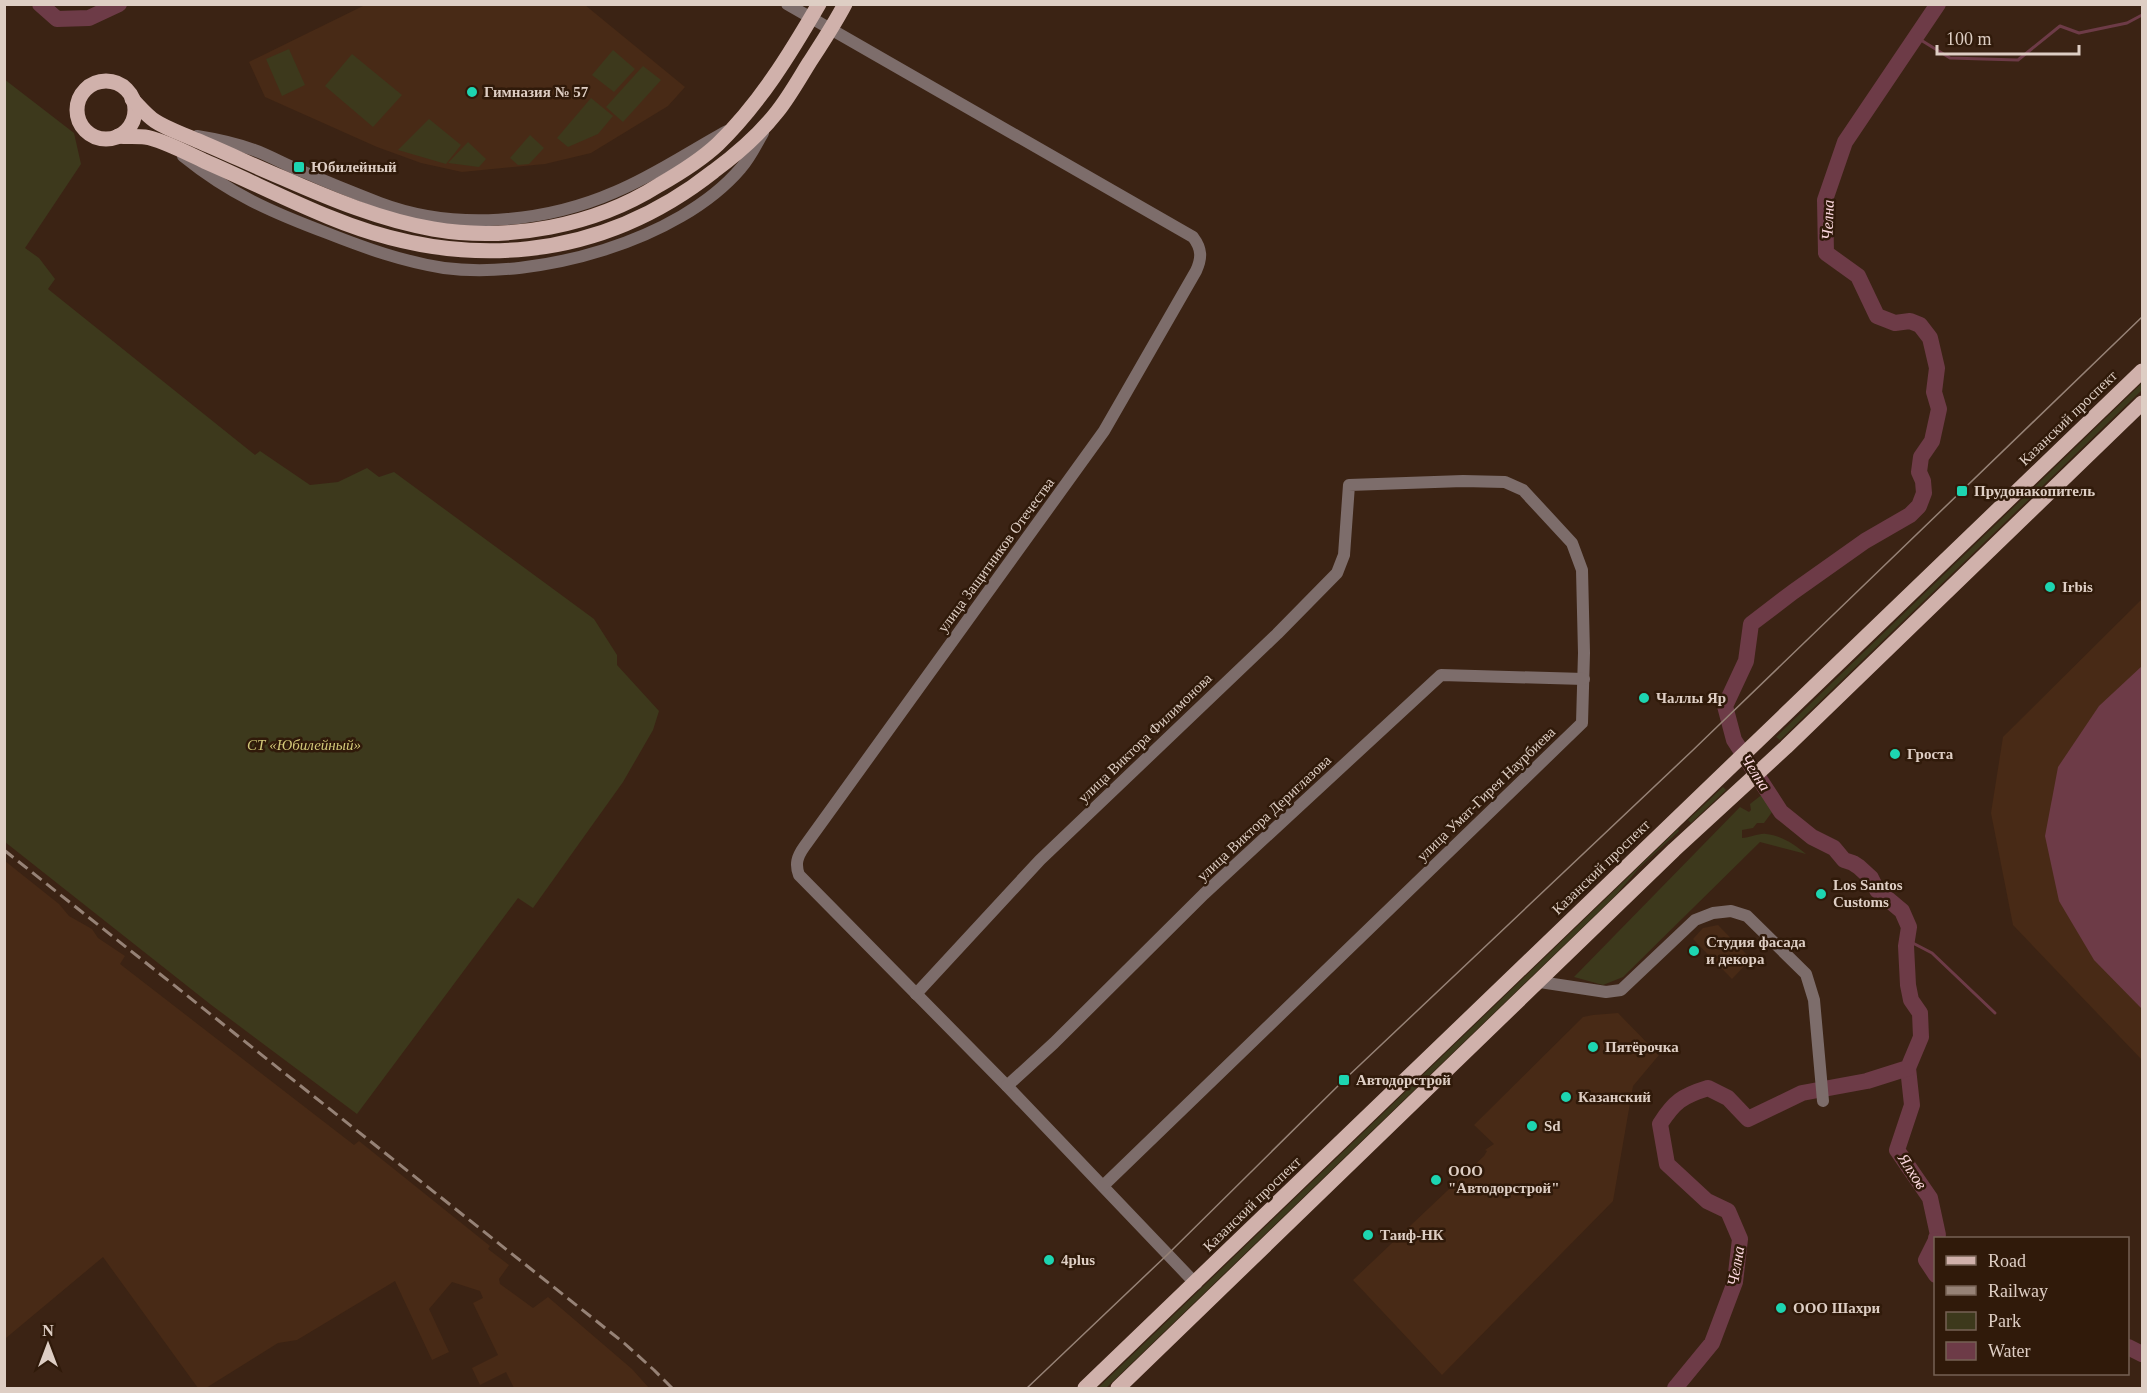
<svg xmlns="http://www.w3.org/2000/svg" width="2147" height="1393" font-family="Georgia,serif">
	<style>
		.built { fill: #482a16 }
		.green { fill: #3d391c }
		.water { fill: #6d3b47 }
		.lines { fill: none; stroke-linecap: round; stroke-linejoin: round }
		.stream { stroke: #6d3b47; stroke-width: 3 }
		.river { stroke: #6d3b47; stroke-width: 16 }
		.minor { stroke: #7d6d6b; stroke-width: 12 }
		.major { stroke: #d0b1ab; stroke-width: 15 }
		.tram { stroke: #968276; stroke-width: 1.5 }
		.rail { stroke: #968276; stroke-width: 3; stroke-dasharray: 12 6; stroke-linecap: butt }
		.poi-dot { fill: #1dd5b1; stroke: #301a0a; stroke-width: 2 }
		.labels { text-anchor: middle; stroke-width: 5; stroke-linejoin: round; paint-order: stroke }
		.poi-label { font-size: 15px; font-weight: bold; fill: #decec4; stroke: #301a0a; text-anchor: start }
		.street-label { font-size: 15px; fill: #decec4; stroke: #301a0a }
		.park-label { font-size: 15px; font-style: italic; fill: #d3c979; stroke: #301a0a }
		.water-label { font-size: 16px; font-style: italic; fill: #fcd8df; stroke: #301a0a }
	</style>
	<rect width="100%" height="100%" fill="#3b2314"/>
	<g class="built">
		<path d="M365,5H585L685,87L668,106L591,153L545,164L462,172L421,163L377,147L265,97L249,62Z"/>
		<path d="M2142,599V1060L2013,925L1991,813L2003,737Z"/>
		<path d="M5,861L59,904L69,916L92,929L98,938L125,956L120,964L354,1145L359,1141L490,1246L488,1249L509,1265L499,1279L500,1284L533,1308L548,1297L632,1369L649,1388H514L506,1372L480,1385L472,1368L498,1355L473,1303L483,1298L480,1291L452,1282L429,1309L449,1352L432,1360L395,1281L297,1340L278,1343L206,1388H198L103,1257L6,1338Z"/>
		<path d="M1718,925L1751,959L1732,979L1693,939L1703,928Z"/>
		<path d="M1618,1013L1659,1055L1633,1086L1613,1201L1442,1375L1353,1280L1484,1156L1487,1151L1485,1150L1494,1144L1474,1125L1583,1017L1593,1015Z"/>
	</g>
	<g class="green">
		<path d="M289,49L305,85L282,96L266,59Z"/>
		<path d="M613,50L635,69L614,92L592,75Z"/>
		<path d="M352,54L402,95L373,127L325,86Z"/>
		<path d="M643,66L661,80L623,122L606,107Z"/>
		<path d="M4,79L74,133L81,164L25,248L39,258L55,279L48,289L255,455L260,451L310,485L338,482L367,468L379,477L394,472L594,619L617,655V665L659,711L653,730L623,782L533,908L518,898L357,1114L210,1004L5,842Z"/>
		<path d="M591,98L613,116L598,134L568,147L557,138Z"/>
		<path d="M429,119L461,145L446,164L398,150Z"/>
		<path d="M530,135L544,148L529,164L518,165L510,158Z"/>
		<path d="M468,142L486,159L479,167L448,163Z"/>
		<path d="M2142,383V390L1780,740L1776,737Z"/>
		<path d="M1723,787L1726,790L1691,823L1688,820Z"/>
		<path d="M1764,793L1775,808L1764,823H1757L1753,828L1742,830V838C1750,838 1759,833 1766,834C1782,836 1794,844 1806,854L1760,842L1623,977L1603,985L1574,977L1740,807L1749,812L1751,810L1750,804Z"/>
		<path d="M1678,829L1679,831L1640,867L1615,896L1106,1388H1098Z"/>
	</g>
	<path class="water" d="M2142,666V1009L2094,960L2059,901L2045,836L2058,767L2099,706Z"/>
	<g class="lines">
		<g class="stream">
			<path d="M1916,37L1950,58L2018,60L2060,26L2079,33L2127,23L2142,15"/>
			<path d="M1907,940L1932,953L1995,1013"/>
		</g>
		<g class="river">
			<path d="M40,4L57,19L89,18L119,4"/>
			<path d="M1908,1068L1912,1105L1897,1150L1930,1198L1938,1235L1936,1238"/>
			<path d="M1936,1240L1926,1260L1936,1275"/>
			<path d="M2128,1347L2142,1354"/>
			<path d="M1675,1388L1712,1343L1735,1282L1740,1239L1728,1211L1707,1201L1667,1164L1660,1124C1674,1102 1682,1096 1708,1088L1728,1098L1748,1119L1802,1093L1867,1081L1908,1068L1921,1037L1920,1013L1911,1000L1908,985L1906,946L1909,927L1902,911L1877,890L1871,878L1859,867L1853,863L1844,860L1834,848L1812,837L1781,812L1734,740L1725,706L1746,661L1751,624L1793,592L1865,541L1910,515L1919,506L1924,493L1923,481L1919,472L1921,457L1932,441L1939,409L1934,392L1937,368L1930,338L1920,325L1910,321L1895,323L1877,316L1858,276L1826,253L1825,200L1845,142L1938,4"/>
		</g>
		<g class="minor">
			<path d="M787,4L1193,237C1202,249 1202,258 1196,271L1104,431L804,847C797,857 795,864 799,875L1007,1086L1196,1284"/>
			<path d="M197,136C216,139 235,143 254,150C271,156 287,166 304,172C329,183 354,193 380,203C454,231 544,223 615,192C654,176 690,151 727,131"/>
			<path d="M183,156C230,194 271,212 327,233C365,248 404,262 444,268C537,280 679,241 741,168C750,158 756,145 763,133"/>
			<path d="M1540,982L1606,992L1621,990L1695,920L1713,913L1731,911L1747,916L1806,974L1814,1000L1823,1101"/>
			<path d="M916,994L1040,860L1277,634L1337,573L1344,555L1349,485L1463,481L1505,482L1523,490L1572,543L1582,570L1584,653L1582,723L1103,1186"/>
			<path d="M1007,1086L1054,1043L1204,894L1441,675L1584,679"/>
		</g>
		<g class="major">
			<circle cx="106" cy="110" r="29"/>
			<path d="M132,99C139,106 146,115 155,121C167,129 183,134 196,140C225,152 254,166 283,178C331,199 381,220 433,229C509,242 594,226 659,185C680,173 701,160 718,144C760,103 790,54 819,4"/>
			<path d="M118,136C127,137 137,136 145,137C161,139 189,154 204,161C246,179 287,200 329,217C462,272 599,262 714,171C737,154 759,135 777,112C789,97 799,79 809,63C822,43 834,25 845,4"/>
			<path d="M1085,1388L2142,371"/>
			<path d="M1118,1388L1674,850L1786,747L2142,403"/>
		</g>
		<path class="tram" d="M1027,1388L1168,1254L1344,1080L1692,751L2142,317"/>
		<path class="rail" d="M4,850L624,1343L654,1370L672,1388"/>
	</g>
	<g class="poi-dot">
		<circle cx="472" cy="92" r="6"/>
		<rect x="293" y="161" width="12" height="12" rx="3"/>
		<rect x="1956" y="485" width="12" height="12" rx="3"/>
		<circle cx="2050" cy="587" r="6"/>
		<circle cx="1644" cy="698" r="6"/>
		<circle cx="1895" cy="754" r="6"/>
		<circle cx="1821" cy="894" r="6"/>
		<circle cx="1694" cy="951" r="6"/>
		<circle cx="1593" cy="1047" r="6"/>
		<rect x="1338" y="1074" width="12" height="12" rx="3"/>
		<circle cx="1566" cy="1097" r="6"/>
		<circle cx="1532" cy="1126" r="6"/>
		<circle cx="1436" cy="1180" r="6"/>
		<circle cx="1368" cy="1235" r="6"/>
		<circle cx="1049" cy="1260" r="6"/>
		<circle cx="1781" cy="1308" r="6"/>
	</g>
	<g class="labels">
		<g class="poi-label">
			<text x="484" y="97">Гимназия № 57</text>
			<text x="311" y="172">Юбилейный</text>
			<text x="1974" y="496">Прудонакопитель</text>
			<text x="2062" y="592">Irbis</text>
			<text x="1656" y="703">Чаллы Яр</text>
			<text x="1907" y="759">Гроста</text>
			<text x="1833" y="890">Los Santos<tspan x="1833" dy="17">Customs</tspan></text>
			<text x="1706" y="947">Студия фасада<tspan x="1706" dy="17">и декора</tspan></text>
			<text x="1605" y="1052">Пятёрочка</text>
			<text x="1356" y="1085">Автодорстрой</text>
			<text x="1578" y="1102">Казанский</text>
			<text x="1544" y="1131">Sd</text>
			<text x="1448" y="1176">ООО<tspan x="1448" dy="17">"Автодорстрой"</tspan></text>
			<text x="1380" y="1240">Таиф-НК</text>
			<text x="1061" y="1265">4plus</text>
			<text x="1793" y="1313">ООО Шахри</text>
		</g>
		<g class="street-label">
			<text transform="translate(2068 418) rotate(-44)" y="5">Казанский проспект</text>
			<text transform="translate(996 555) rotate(-54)" y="5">улица Защитников Отечества</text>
			<text transform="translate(1145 738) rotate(-44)" y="5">улица Виктора Филимонова</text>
			<text transform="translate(1486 794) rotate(-44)" y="5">улица Умат-Гирея Наурбиева</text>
			<text transform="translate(1264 818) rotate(-43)" y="5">улица Виктора Дериглазова</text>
			<text transform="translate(1601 867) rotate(-44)" y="5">Казанский проспект</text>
			<text transform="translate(1252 1204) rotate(-44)" y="5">Казанский проспект</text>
		</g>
		<g class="park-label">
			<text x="304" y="750">СТ «Юбилейный»</text>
		</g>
		<g class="water-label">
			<text transform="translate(1827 220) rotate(-88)" y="6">Челна</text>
			<text transform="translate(1756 772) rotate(57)" y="6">Челна</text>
			<text transform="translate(1913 1171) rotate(57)" y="6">Ялхов</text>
			<text transform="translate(1735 1266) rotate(-80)" y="6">Челна</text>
		</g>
	</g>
	<rect width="2147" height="1393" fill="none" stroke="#decec4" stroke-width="12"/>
	<rect x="1934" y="1237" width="195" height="138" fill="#301a0a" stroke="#766254" stroke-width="1.5"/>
	<rect x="1946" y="1256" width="30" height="9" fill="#d0b1ab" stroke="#766254" stroke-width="1.5"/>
	<text x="1988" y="1267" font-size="18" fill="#decec4">Road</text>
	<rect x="1946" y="1286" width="30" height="9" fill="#968276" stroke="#766254" stroke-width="1.5"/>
	<text x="1988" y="1297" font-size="18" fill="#decec4">Railway</text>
	<rect x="1946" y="1312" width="30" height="18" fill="#3d391c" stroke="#766254" stroke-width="1.5"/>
	<text x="1988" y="1327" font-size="18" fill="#decec4">Park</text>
	<rect x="1946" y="1342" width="30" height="18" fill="#6d3b47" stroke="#766254" stroke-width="1.5"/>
	<text x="1988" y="1357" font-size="18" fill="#decec4">Water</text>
	<g transform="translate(48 1345)" stroke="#301a0a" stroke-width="4.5" paint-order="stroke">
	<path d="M0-4.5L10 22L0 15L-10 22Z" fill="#decec4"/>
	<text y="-9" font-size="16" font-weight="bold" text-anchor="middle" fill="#decec4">N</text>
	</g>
	<path d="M1937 45v9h142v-9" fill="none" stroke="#decec4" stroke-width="3"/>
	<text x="1946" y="45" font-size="18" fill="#decec4" stroke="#301a0a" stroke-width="4.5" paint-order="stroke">100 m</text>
</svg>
